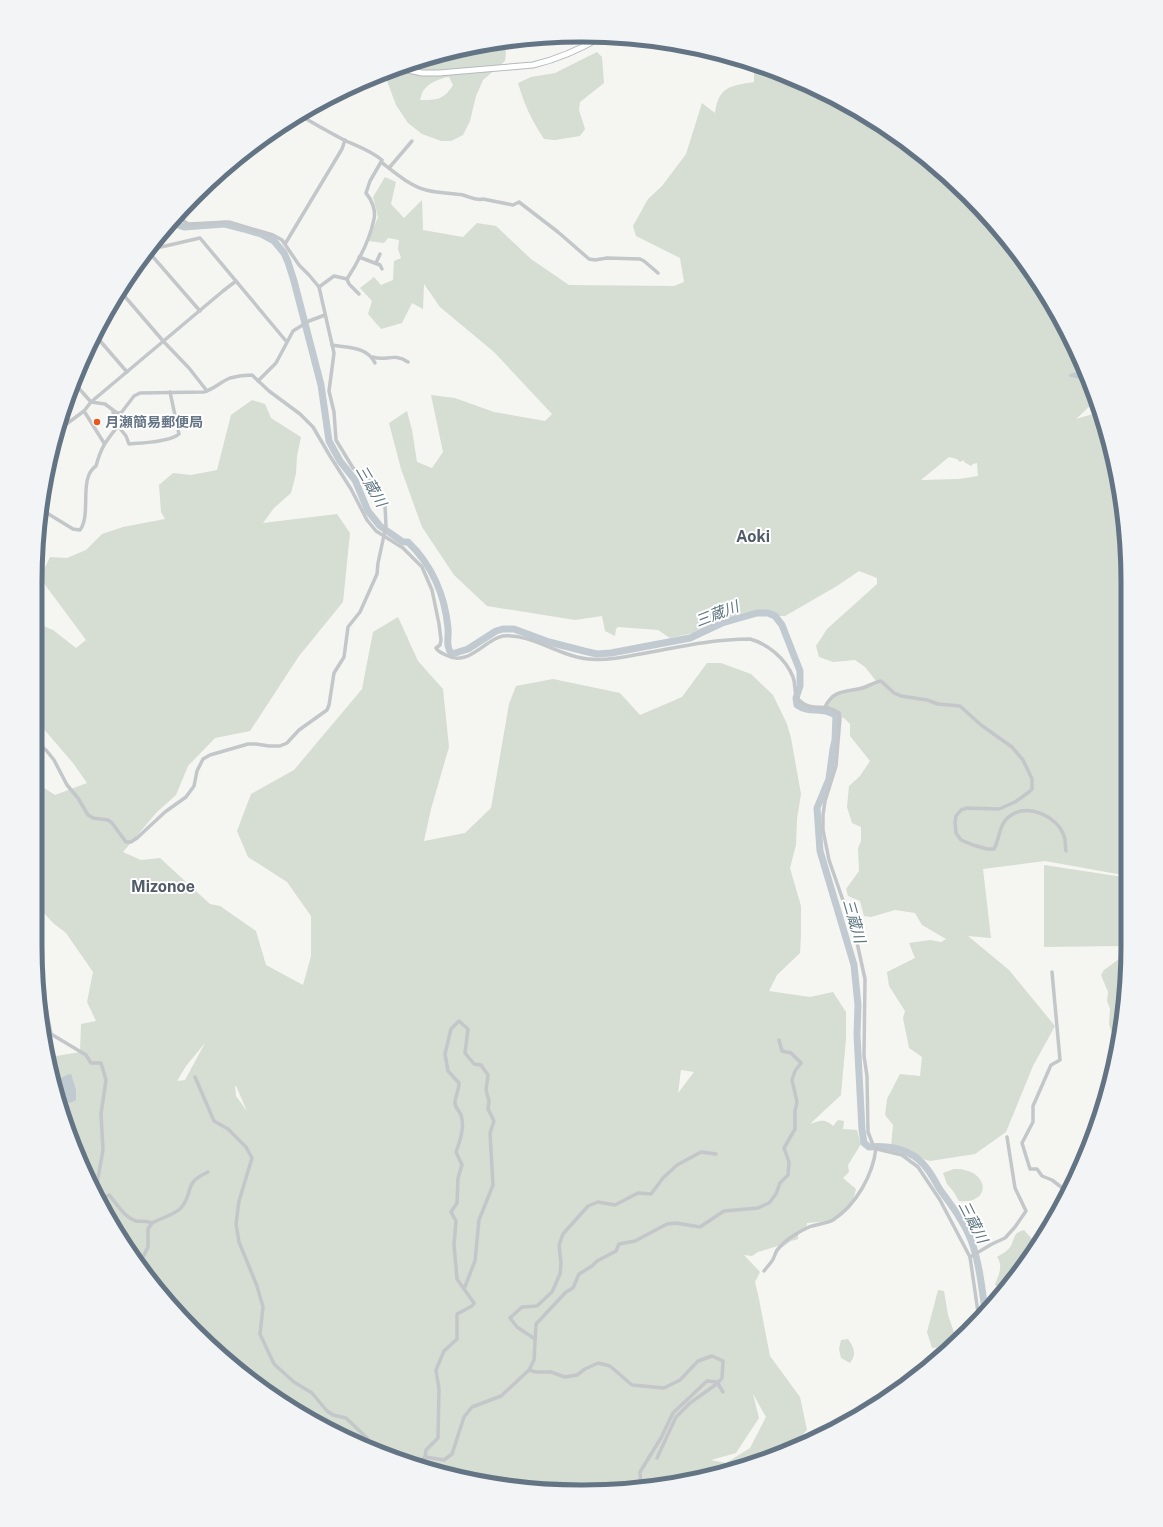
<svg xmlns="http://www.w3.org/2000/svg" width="1163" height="1527" font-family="'Public Sans','Noto Sans JP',sans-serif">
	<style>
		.green { fill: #d6ddd2; fill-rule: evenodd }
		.water { fill: #c1cad0 }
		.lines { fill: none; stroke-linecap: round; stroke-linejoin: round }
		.river { stroke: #c1cad0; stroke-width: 7 }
		.secondary-casing { stroke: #b5babf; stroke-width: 7 }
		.street { stroke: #c3c7ca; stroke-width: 3.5 }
		.secondary { stroke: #fff; stroke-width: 5 }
		.poi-dot { fill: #eb561c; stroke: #fff; stroke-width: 1.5 }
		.labels { text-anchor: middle; stroke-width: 4; stroke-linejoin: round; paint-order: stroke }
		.poi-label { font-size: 14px; font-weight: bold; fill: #637484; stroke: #fff; text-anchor: start }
		.water-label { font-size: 15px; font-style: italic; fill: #5f7781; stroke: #fff }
		.quarter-label { font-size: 16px; font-weight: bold; fill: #515d69; stroke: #fff }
		.rim { fill: none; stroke: #637484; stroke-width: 5 }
	</style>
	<rect width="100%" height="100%" fill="#f5f6f1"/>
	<g class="green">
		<path d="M582,35L601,37L584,47L569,36Z"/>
		<path d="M503,43L506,52L505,61L483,80L476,96L470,121L463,135L451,141H441L422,134L408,123L396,105L384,73L475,45ZM449,77L453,85C444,100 436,100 420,100C421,97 422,93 423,91C428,83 441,78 449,77Z"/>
		<path d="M597,52L602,57L604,83L580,102L579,110L585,129L580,136L555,140L544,139C532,121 524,104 518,83L531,77L555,73Z"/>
		<path d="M754,65L791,77L885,127L968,195L1036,278L1094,395L1091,405L1076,419L1100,412L1123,510V875L1045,861L983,869L991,938L968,936L1009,970L1055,1026L1033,1066L1006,1132L975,1154L930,1161L916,1157L901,1149L891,1147L893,1125L885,1115L887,1099L900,1074L920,1076L922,1057L909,1048L903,1018L905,1011L889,986L887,972L915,958L909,943L930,940L941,942L946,939L922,925L915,913L895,910L871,917L864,916L860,901L848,896L846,889L859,871L858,848L861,841V827L852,823L847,807L849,786L860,776L870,761L850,736V724L845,719L825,707L833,696L876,681L865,667L855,660L833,662L819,657L816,646L827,629L877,584V578L859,571L837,586L785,616H775L768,613L739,616L717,623L702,631L670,638L658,630L618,627L616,629L615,636L605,631L602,616L575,620L487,606L454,575L422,527L401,469L389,423L407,411L412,430L417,462L432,468L443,452L431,395L455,398L494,412L545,421L552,414L494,352L440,307L424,284L423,309L412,303L402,323L381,329L368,314L372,301L360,288L374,277L381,285L393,280L394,261L401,258L398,249L399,240L388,238L384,243L368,241L378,217L373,197L385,177L396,182L391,204L404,218L422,200L423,230L463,237L477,223L496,226L531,259L569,285L674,286L684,282L680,258L636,236L633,226L648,199L662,186L686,154L702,103L715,113C719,86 730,86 754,82ZM949,457L957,459L960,462L964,460V462L971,466L973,464L977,463L978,476L959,479L921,480Z"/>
		<path d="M252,400L265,404L271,418L301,437L297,456L296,474L291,493L274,508L263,523L337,514L350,533L343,602L299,656L250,731L215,738L188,766L176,795L157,812L123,852L141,860L160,858L210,904L220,906L256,931L266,965L303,985L311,956V916L287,882L248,857L237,831L251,794L294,770L362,689L373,632L398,617L418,661L443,689L449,747L431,809L424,841L465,833L491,808L509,704L516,686L553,679L620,693L640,715L682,697L707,663H721L751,674L773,695L787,724L791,738L801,794L797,819L796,845L790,868L801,906V936L800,953L777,975L769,991L810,997L833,992L846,1012V1039L841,1095L810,1124C820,1121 824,1118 833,1126L838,1120L844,1121L843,1129L857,1130L861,1144L848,1165L849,1172L843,1178L856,1189L853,1201L831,1221L807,1223C807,1228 803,1231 798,1234V1239L791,1241L781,1248L778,1246L758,1252L752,1256L744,1255L760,1272L755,1282L759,1299L770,1356L800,1397L807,1430L793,1445L757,1463L653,1487L582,1492L440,1473L308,1419L195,1332L108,1219L54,1087L50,1057L80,1052L81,1024L96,1021L87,1002L93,972L66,933L53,923L35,903V782L55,795L87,783L73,763L36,720V623L53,630L76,648L86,640L40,578L50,557L67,558L86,550L102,534L123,527L165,519L161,512L159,485L173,473L191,475L217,470L231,415ZM205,1043L185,1080L177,1081L186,1066ZM681,1070L694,1072L678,1093ZM235,1086H236L247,1111L236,1096ZM753,1394L766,1417L750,1448L726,1463L711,1460L736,1453L759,1418Z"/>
		<path d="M1044,865L1123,877V946L1044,947Z"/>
		<path d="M1119,959L1123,960V1017L1117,1039H1114L1109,1024L1110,1009L1107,1001L1108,992L1101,975L1104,970Z"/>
		<path d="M954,1169C990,1168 993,1205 959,1201L953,1191L947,1184L943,1173Z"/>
		<path d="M1024,1230L1033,1240L1035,1246L1037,1247L1003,1290L995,1285C998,1275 1004,1267 997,1257C1001,1254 1007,1252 1010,1247C1016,1238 1011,1234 1024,1230Z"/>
		<path d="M938,1290L944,1291L948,1315L957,1341L950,1346L932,1348L927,1332Z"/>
		<path d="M848,1339C854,1348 857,1354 850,1363L841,1358L839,1349L841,1340Z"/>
	</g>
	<g class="water">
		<path d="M1080,367L1087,381L1068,376L1070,374L1077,372Z"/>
		<path d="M71,1074L76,1090V1100L70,1103L59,1097L55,1089C59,1080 61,1076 71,1074Z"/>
	</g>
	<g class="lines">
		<path class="river" d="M172,223L184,227L225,224L244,229L261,234L274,241L284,253L288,262L294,281L321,385L329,441L340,461L355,480L368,511L380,526L403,542H408C432,565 445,596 448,628C449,638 445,646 452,654L468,649L496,631L503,629H514L549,642L584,651L597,654L611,653L690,638L722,623L757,613H768L775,616L782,625L800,671V686L796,698L797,705C809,714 825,706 836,716L835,740L833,749L829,779L817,808L820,851L854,965L858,1005L857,1035L862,1130L864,1143L869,1147C892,1145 914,1150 928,1170C933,1176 936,1184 941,1191C952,1206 964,1222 971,1240C979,1261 982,1288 985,1311"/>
		<g class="secondary-casing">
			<path id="secondary" d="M399,68L422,73H439L533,65C558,59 579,50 601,37"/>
		</g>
		<g class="street">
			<path d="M300,115C314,124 329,132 344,140C357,146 370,150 382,160L381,162C394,172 410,186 426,190C437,193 451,193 463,195C470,197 476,201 483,199L513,205L519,202L558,232L589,259L595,260L607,258L640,259L644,261L658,273"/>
			<path d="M389,168L412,141"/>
			<path d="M152,244L161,247L200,238L286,341"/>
			<path d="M285,244L342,149L345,140"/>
			<path d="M147,250L200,311"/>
			<path d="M359,257L380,265L382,269"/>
			<path d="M376,263L380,254"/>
			<path d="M347,279L349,284L359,294"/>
			<path d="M319,287L334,276L347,279C358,262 370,239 374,219C376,211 372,200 366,193L370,181L381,162"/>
			<path d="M121,292L164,342L189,368L207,391"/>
			<path d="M95,335L127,372"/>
			<path d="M332,345C348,348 367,346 375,363"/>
			<path d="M373,357C386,362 393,352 408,362"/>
			<path d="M258,381L276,363L293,331L309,321L325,315"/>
			<path d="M75,384L91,402L105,404L117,413H121L134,396L140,393L204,392C216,388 220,382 230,378C237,376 244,375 252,375L269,391L300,414L313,427L330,456L351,489L367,520L376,531L403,548L422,567L432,590L439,624L441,640L440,645L436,648C438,652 442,653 446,655C469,668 486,638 503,636C531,633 560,657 588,659C611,661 634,655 657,651C688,645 719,639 750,639C768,644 786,659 793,677C797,687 791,696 804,704C815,711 826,703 839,713L840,718L836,766L825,801L823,815V830L829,860L856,938L865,979L864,1056L867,1076L868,1132L873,1145L877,1149L902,1155L918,1167L940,1200L970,1257L979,1319"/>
			<path d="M84,411L104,443"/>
			<path d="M113,411L114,421L126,436L129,444C141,443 170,442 179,434L170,392"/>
			<path d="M57,431L84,411L91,402L223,291L236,281"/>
			<path d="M42,510L73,529L80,530C92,514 78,478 96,466C101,447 106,441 118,426"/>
			<path d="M825,707C834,689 846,692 863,688C869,686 874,682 881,681L894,693L901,696L927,700L938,704L960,706L981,725L1012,747L1023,760L1032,779V789L1029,792L1015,802L999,809L967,808L961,810L956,816L955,822L956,833L961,840L973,845L987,849H994C1000,838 999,823 1010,816C1028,803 1057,816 1064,836C1066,841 1065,846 1066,851"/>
			<path d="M36,742L46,750L54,760L67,785L78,798L88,815L93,818L108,820L112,823L126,842H131L137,838L165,812L186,797L194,786L197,771L203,759L210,755L248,744H256L269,746H280L287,743L299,730L327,710L329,705L334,673L344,657L348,627L360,612L377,574L378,563L386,526L385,505L380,490L376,484L353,468L336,440L334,412L329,391L334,353L319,287L309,275L299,265L282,240L273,235L229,222L188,224L178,217"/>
			<path d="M1052,972L1060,1060L1051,1065L1033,1106V1122L1022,1143L1030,1169H1037L1042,1176L1052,1180L1065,1190"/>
			<path d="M41,988L43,992L51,1034L86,1055L91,1063H101L106,1080L101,1114L103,1150L96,1189"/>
			<path d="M195,1077L214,1121L228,1129L246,1147L252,1158L239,1201L236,1224L239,1242L257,1286L263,1307L260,1334L274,1364L294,1382L312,1393L327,1411L333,1415L346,1418L367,1438L370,1444"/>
			<path d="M100,1200L109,1195C117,1204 125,1218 136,1221C142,1222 146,1220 152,1223L148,1229V1247L141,1261"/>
			<path d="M152,1223C159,1219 176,1214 181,1208C195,1191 182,1184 208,1172"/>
			<path d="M970,1257L992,1244L1005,1238L1015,1227L1026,1211L1015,1188L1007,1137"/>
			<path d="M764,1271C767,1267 769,1265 772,1261C775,1257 775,1251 779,1248C785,1240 800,1231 809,1227C816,1224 826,1224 833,1220C856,1205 873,1175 876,1148"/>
			<path d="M535,1339L517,1327L510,1318L522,1307L537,1306L552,1292L560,1274L561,1263L559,1245L563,1234L588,1206L598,1202L615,1205L638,1193L651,1194L663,1178L677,1165L701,1152L716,1154"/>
			<path d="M529,1370L534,1360L536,1324L566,1292L573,1288L579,1274L592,1266L597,1261L616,1251L619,1244L635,1241L667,1224L676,1223L700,1227L724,1211L758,1208L769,1203L776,1194L780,1183L788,1175L789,1162L784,1148L795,1129V1111L797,1102L792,1080L795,1071L801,1063L791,1053L782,1051L779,1040"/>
			<path d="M425,1457L426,1450L438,1438L439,1389L436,1370L444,1351L457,1339V1314L472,1306L474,1303L457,1279L454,1245L456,1221L451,1212L457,1203L458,1178L462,1165L456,1152C460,1141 465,1127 461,1115C459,1110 454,1107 455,1101C456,1095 459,1090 459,1083L448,1071L445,1054L451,1029L459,1021L468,1029L465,1053L474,1064L481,1065L488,1075L486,1090L489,1101L488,1109L494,1121L490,1133L493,1185L479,1220L475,1261L464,1289"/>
			<path d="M414,1463L422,1461"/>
			<path d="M427,1468L422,1460L425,1457L444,1460L452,1454L464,1417L472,1407L501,1396L529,1370L536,1372H551L565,1377L577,1375L585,1369L598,1363L610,1366L632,1385L664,1388L680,1380L698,1361L712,1356L723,1361L722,1378L718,1383L690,1403L676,1417L657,1458"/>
			<path d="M641,1488L640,1472L661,1438L673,1413L707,1381L717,1382L723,1392"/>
		</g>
		<use href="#secondary" class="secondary"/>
	</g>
	<circle class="poi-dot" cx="97" cy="422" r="4"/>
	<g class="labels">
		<g class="poi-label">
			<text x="105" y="427">月瀬簡易郵便局</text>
		</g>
		<g class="water-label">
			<text transform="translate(371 486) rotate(60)" y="5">三蔵川</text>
			<text transform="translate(717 614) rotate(-21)" y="5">三蔵川</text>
			<text transform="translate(854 921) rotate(74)" y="5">三蔵川</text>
			<text transform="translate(973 1222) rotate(63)" y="5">三蔵川</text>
		</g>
		<g class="quarter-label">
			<text x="753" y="542">Aoki</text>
			<text x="163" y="892">Mizonoe</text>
		</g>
	</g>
	<path d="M0 0H1163V1527H0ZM581 42H582A539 539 0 0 1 1121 581V946A539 539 0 0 1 582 1485H581A539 539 0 0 1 42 946V581A539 539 0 0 1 581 42Z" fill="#f3f4f5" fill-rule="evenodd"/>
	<path class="rim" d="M581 42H582A539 539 0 0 1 1121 581V946A539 539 0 0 1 582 1485H581A539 539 0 0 1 42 946V581A539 539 0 0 1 581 42Z"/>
</svg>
